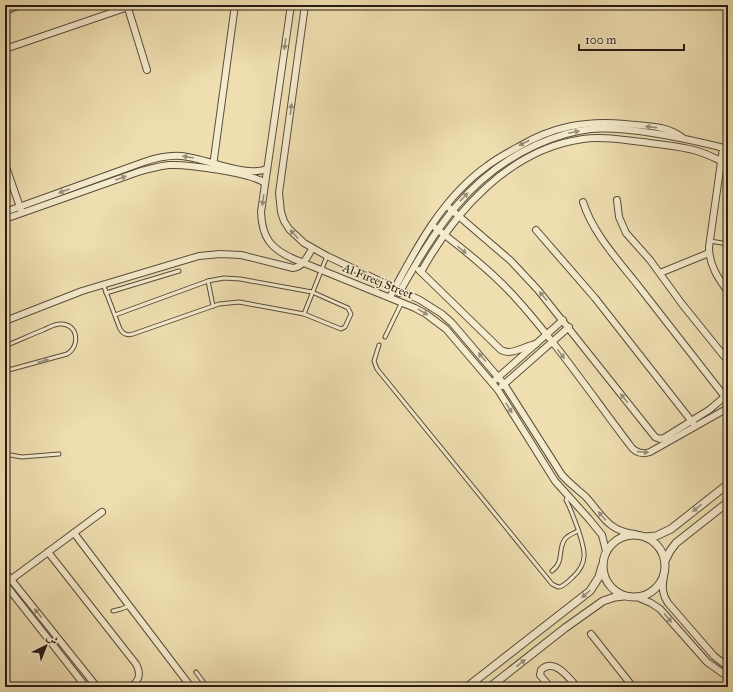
<svg xmlns="http://www.w3.org/2000/svg" width="733" height="692" font-family="'IM FELL Great Primer',Amiri,serif">
	<style>
		.lines { fill: none; stroke-linecap: round; stroke-linejoin: round }
		.service-casing { stroke: #594c3a; stroke-width: 5 }
		.minor-casing { stroke: #594c3a; stroke-width: 8 }
		.tertiary-casing { stroke: #594c3a; stroke-width: 9 }
		.service { stroke: #f4eacc; stroke-width: 3 }
		.minor { stroke: #f4eacc; stroke-width: 6 }
		.tertiary { stroke: #f4eacc; stroke-width: 7 }
		.oneway { fill: #988d79 }
		.labels { text-anchor: middle; stroke-width: 3.5; stroke-linejoin: round; paint-order: stroke }
		.street-label { font-size: 12px; fill: #271c13; stroke: #f4eacc }
	</style>
	<rect width="100%" height="100%" fill="#eedeb0"/>
	<filter id="stains"><feTurbulence type="fractalNoise" baseFrequency=".005" numOctaves="4"/><feColorMatrix values="0 0 0 0 .2 0 0 0 0 .09 0 0 0 0 .02 0 0 0 .5 -.17"/></filter>
	<radialGradient id="worn" r=".72"><stop offset=".6" stop-color="#630" stop-opacity="0"/><stop offset="1" stop-color="#630" stop-opacity=".3"/></radialGradient>
	<g class="lines">
		<g class="service-casing">
			<g id="service">
				<path d="M710,241L728,244"/>
				<path d="M208,281L213,306"/>
				<path d="M103,284L120,329C123,334 127,336 133,334L219,304L239,302L304,314L341,329L345,327L351,314L348,308L312,292L240,279L224,278L208,281L115,315"/>
				<path d="M106,293L179,271"/>
				<path d="M304,314L327,256"/>
				<path d="M385,337L402,302"/>
				<path d="M379,345L374,361L377,369L552,584L558,587C564,587 568,581 573,577C590,561 584,548 578,529C574,519 571,509 566,500L568,496"/>
				<path d="M5,346C18,341 30,335 43,330C48,328 54,324 60,324C78,323 81,346 67,354L5,371"/>
				<path d="M5,454L22,457L59,454"/>
				<path d="M552,571C565,561 557,550 565,539C568,535 574,533 578,531"/>
				<path d="M113,611L121,609L129,606"/>
				<path d="M196,672L207,687"/>
			</g>
		</g>
		<g class="minor-casing">
			<g id="minor">
				<path d="M127,5L147,70"/>
				<path d="M291,5L261,212C262,238 271,249 294,259L415,308L426,314L446,329L498,390L555,481L589,519L602,535L606,551"/>
				<path d="M305,5L279,193L281,212L284,221L289,229L304,243L327,256L420,300L442,314L452,323L504,384L562,475C569,483 577,489 585,496C602,514 607,531 635,534"/>
				<path d="M5,11L20,5"/>
				<path d="M5,49L134,5"/>
				<path d="M723,148L709,247C709,265 718,278 728,292"/>
				<path d="M5,164L21,210"/>
				<path d="M213,166L235,5"/>
				<path d="M617,200L619,217L626,233L650,260L682,304L728,361"/>
				<path d="M583,202C593,234 619,261 640,288C668,324 697,361 725,397"/>
				<path d="M447,206L511,261L538,290L655,437L660,439L664,438L709,410L728,394"/>
				<path d="M5,212L144,162C156,158 168,155 181,156C206,158 245,178 267,169"/>
				<path d="M5,219L141,171C150,169 159,166 169,165C187,164 251,173 265,183"/>
				<path d="M432,225C460,247 489,269 513,295C555,341 591,394 629,444C634,452 641,455 650,452L728,408"/>
				<path d="M536,230L595,298L693,423"/>
				<path d="M419,270L501,350C512,356 524,346 536,344"/>
				<path d="M421,272C455,211 510,149 583,139C603,136 623,140 643,142C661,145 680,146 697,151C708,154 718,160 728,164"/>
				<path d="M660,273L709,253"/>
				<path d="M399,293C435,230 468,176 536,145C554,137 571,131 591,129C631,126 688,139 728,149"/>
				<path d="M390,297C415,250 442,198 487,166C496,159 507,153 518,147C552,127 585,120 625,124C645,126 667,125 683,138"/>
				<path d="M5,321L82,291L199,256L220,254L241,255L293,268C303,267 307,257 312,249"/>
				<path d="M495,380L563,320"/>
				<path d="M502,386L569,327"/>
				<path d="M74,533L191,687"/>
				<path d="M48,552L136,664C141,673 140,680 131,687"/>
				<path d="M5,572L97,687"/>
				<path d="M664,576C662,587 662,594 668,603L714,656L728,667"/>
				<path d="M9,581L102,512"/>
				<path d="M5,584L86,687"/>
				<path d="M637,597L651,603L660,609L707,662L728,677"/>
				<path d="M591,634L633,687"/>
				<path d="M550,687L540,675L541,670C554,657 569,678 577,687"/>
			</g>
		</g>
		<g class="tertiary-casing">
			<g id="tertiary">
				<circle cx="634" cy="566" r="31"/>
				<path d="M646,537L656,536L671,529L728,484"/>
				<path d="M665,561L670,551L676,543L728,502"/>
				<path d="M467,687L590,591L599,577L602,566"/>
				<path d="M490,687L565,628L603,601L615,597L624,596"/>
			</g>
		</g>
		<use href="#service" class="service"/>
		<use href="#minor" class="minor"/>
		<use href="#tertiary" class="tertiary"/>
	</g>
	<defs><path id="oneway-solid" d="M-6-.8H1V-3.2L6.5 0L1 3.2V.8H-6Z"/></defs>
	<g class="oneway">
		<use href="#oneway-solid" transform="translate(285 44) rotate(98)"/>
		<use href="#oneway-solid" transform="translate(291 109) rotate(-82)"/>
		<use href="#oneway-solid" transform="translate(651 127) rotate(-174)"/>
		<use href="#oneway-solid" transform="translate(574 132) rotate(-12)"/>
		<use href="#oneway-solid" transform="translate(524 143) rotate(153)"/>
		<use href="#oneway-solid" transform="translate(188 157) rotate(-171)"/>
		<use href="#oneway-solid" transform="translate(121 178) rotate(-20)"/>
		<use href="#oneway-solid" transform="translate(64 191) rotate(160)"/>
		<use href="#oneway-solid" transform="translate(464 197) rotate(-47)"/>
		<use href="#oneway-solid" transform="translate(263 200) rotate(98)"/>
		<use href="#oneway-solid" transform="translate(294 234) rotate(-133)"/>
		<use href="#oneway-solid" transform="translate(462 250) rotate(39)"/>
		<use href="#oneway-solid" transform="translate(543 296) rotate(-130)"/>
		<use href="#oneway-solid" transform="translate(423 312) rotate(30)"/>
		<use href="#oneway-solid" transform="translate(561 354) rotate(53)"/>
		<use href="#oneway-solid" transform="translate(482 357) rotate(-130)"/>
		<use href="#oneway-solid" transform="translate(43 361) rotate(-15)"/>
		<use href="#oneway-solid" transform="translate(624 398) rotate(-128)"/>
		<use href="#oneway-solid" transform="translate(509 408) rotate(58)"/>
		<use href="#oneway-solid" transform="translate(643 452) rotate(4)"/>
		<use href="#oneway-solid" transform="translate(697 508) rotate(140)"/>
		<use href="#oneway-solid" transform="translate(602 516) rotate(-131)"/>
		<use href="#oneway-solid" transform="translate(586 594) rotate(138)"/>
		<use href="#oneway-solid" transform="translate(38 613) rotate(-128)"/>
		<use href="#oneway-solid" transform="translate(668 618) rotate(50)"/>
		<use href="#oneway-solid" transform="translate(521 663) rotate(-38)"/>
	</g>
	<g class="labels">
		<g class="street-label">
			<text transform="translate(378 281) rotate(22)" y="4">Al Fireej Street</text>
		</g>
	</g>
	<rect width="733" height="692" fill="none" stroke="#eedeb0" stroke-width="20"/>
	<rect x="6" y="6" width="721" height="680" fill="none" stroke="#271c13" stroke-width="2"/>
	<rect x="10" y="10" width="713" height="672" fill="none" stroke="#271c13"/>
	<g transform="translate(46 646) rotate(43)" stroke="#f4eacc" stroke-width="3" paint-order="stroke">
	<path d="M0-3L7 15L0 10L-7 15Z" fill="#271c13"/>
	<text y="-6" font-size="11" font-weight="bold" text-anchor="middle" fill="#271c13">ش</text>
	</g>
	<path d="M579 44v6h105v-6" fill="none" stroke="#271c13" stroke-width="2"/>
	<text x="585" y="44" font-size="12" fill="#271c13" stroke="#f4eacc" stroke-width="3" paint-order="stroke">100 m</text>
	<rect width="100%" height="100%" filter="url(#stains)"/>
	<rect width="100%" height="100%" fill="url(#worn)"/>
</svg>
